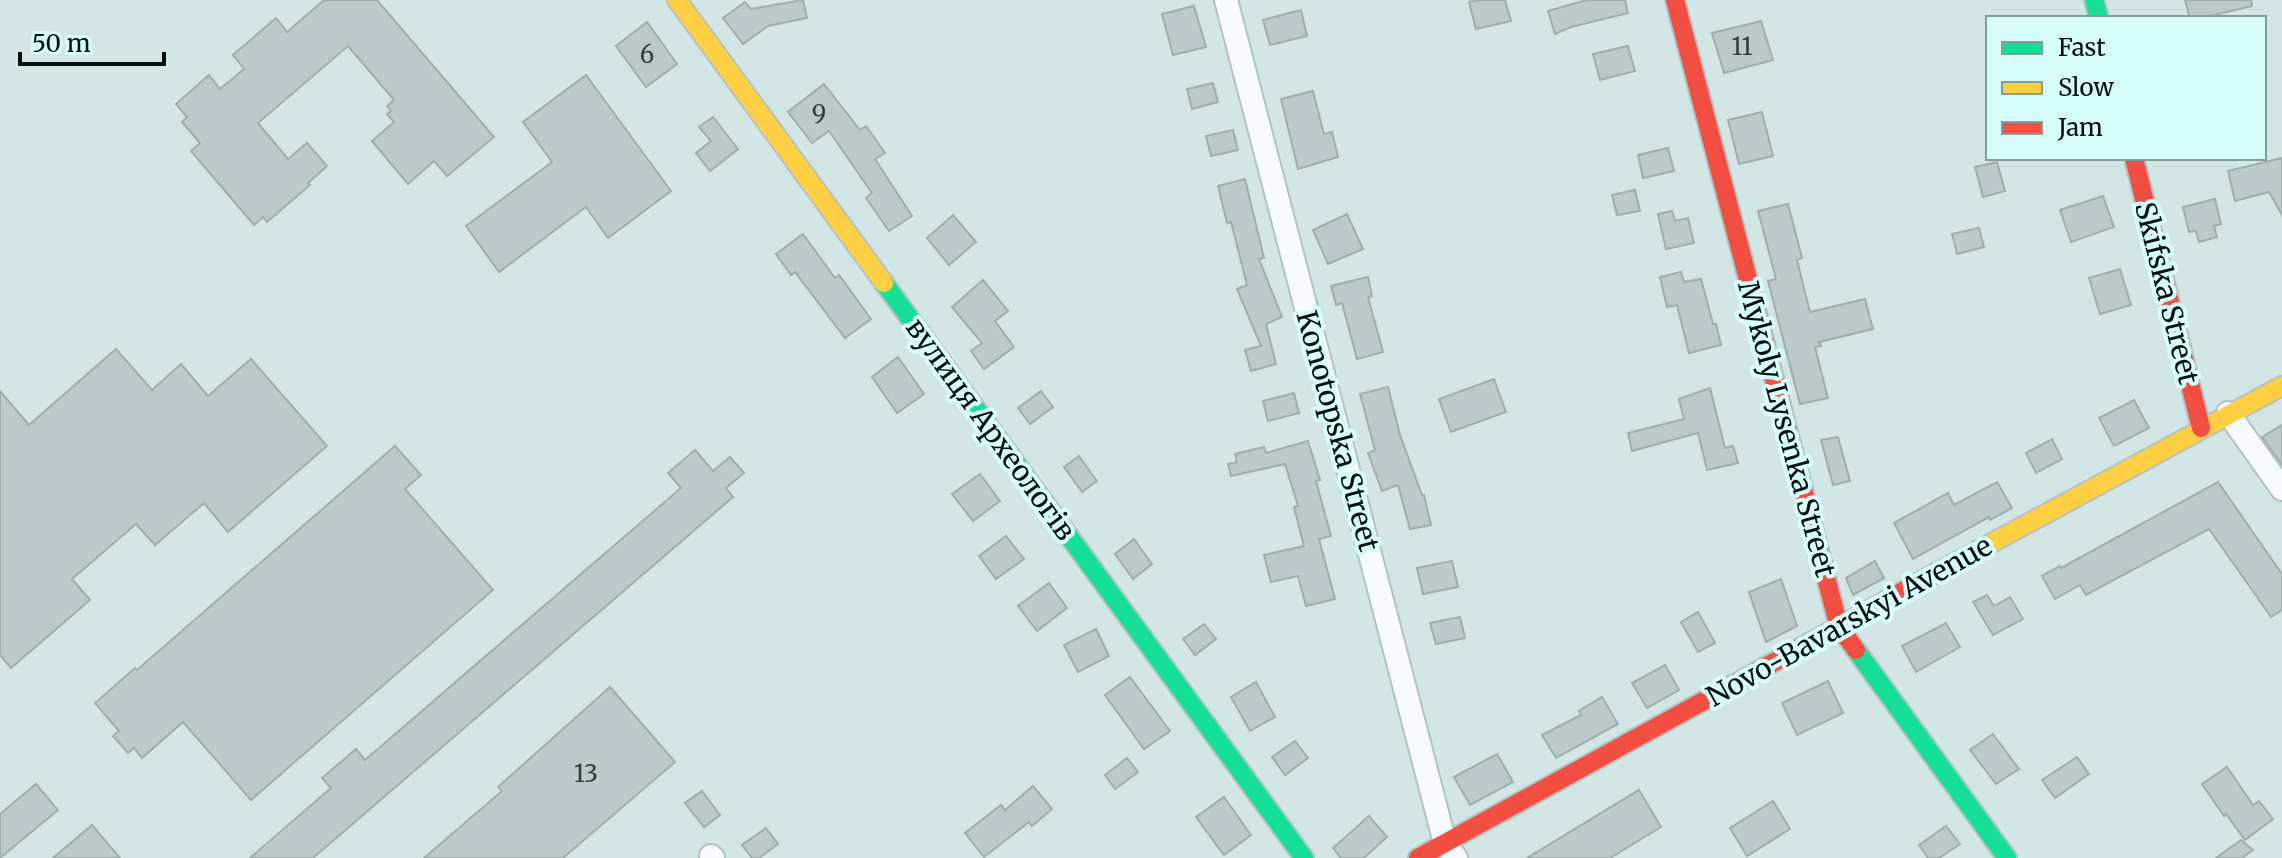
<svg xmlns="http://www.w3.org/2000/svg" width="2282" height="858" font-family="Merriweather,serif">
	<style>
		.building { fill: #bacaca; stroke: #9eaead; stroke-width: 2 }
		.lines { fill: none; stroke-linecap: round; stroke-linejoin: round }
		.street-casing { stroke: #b3c2c2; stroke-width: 26 }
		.fast-casing { stroke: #b3c2c2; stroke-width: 22 }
		.slow-casing { stroke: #b3c2c2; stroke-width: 22 }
		.jam-casing { stroke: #b3c2c2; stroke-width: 22 }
		.street { stroke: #f8fbfb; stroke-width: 22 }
		.fast { stroke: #16e098; stroke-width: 18 }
		.slow { stroke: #ffcf43; stroke-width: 18 }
		.jam { stroke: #f24e42; stroke-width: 18 }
		.labels { text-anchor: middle; stroke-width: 8; stroke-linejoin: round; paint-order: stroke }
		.number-label { font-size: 24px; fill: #313d3d }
		.street-label { font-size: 28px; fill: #030e0e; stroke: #d7fdfa }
	</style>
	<rect width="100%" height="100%" fill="#d2e7e5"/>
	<g class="building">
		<path d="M324,0H377L494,137L447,176L434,161L408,184L372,141L394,122L387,114L391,111L387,106L394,100L348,46L258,123L288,159L307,143L327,166L308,183L310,185L267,222L263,217L254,225L191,151L200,143L182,122L187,117L176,104L209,75L220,89L244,69L233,55L276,18L287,32Z"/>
		<path d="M803,0L807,18L768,26L743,44L723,18L745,2L751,9Z"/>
		<path d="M1477,0H1505L1511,21L1476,29L1469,2Z"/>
		<path d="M1587,0H1625L1628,13L1571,27L1555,34L1548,11Z"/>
		<path d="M2185,0H2251L2252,6L2202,18H2190Z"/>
		<path d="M1194,6L1206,47L1173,55L1162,14Z"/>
		<path d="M1301,10L1307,36L1270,45L1263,20Z"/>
		<path d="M1761,21L1773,60L1724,73L1712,33Z"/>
		<path d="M647,22L677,64L646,87L616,46Z"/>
		<path d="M1628,46L1635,71L1600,80L1593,54Z"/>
		<path d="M586,75L671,191L608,238L586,207L499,272L466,226L552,162L523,122Z"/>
		<path d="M1213,83L1218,102L1192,109L1187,89Z"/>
		<path d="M824,84L860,130L866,126L885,153L875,159L912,216L889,231L866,198L872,193L829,131L812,143L788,112Z"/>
		<path d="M1313,91L1324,134L1332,132L1338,157L1298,169L1281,99Z"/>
		<path d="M1762,112L1773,156L1739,164L1728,120Z"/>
		<path d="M713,117L738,149L710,171L696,153L711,141L699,127Z"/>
		<path d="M1233,130L1238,150L1211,156L1206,136Z"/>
		<path d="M1668,148L1674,171L1643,178L1638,155Z"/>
		<path d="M2282,158V215L2269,192L2235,201L2228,171Z"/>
		<path d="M1997,162L2005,191L1983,197L1975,167Z"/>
		<path d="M1245,179L1264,258L1259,259L1282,317L1266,324L1276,364L1251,371L1245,350L1261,346L1237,289L1247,285L1231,222L1227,223L1218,186Z"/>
		<path d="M1635,190L1640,211L1617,215L1612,195Z"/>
		<path d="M2103,196L2114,227L2071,242L2060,210Z"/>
		<path d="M2215,199L2221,224L2214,226L2217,237L2199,242L2196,231L2189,232L2183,207Z"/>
		<path d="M1788,204L1802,258L1797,260L1810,312L1865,299L1873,329L1819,342L1821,346L1815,347L1828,398L1800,404L1768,281L1776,279L1758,211Z"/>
		<path d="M1672,211L1675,221L1688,218L1694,243L1666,249L1658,214Z"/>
		<path d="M1347,214L1363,249L1328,264L1313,230Z"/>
		<path d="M953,215L976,242L949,265L927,238Z"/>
		<path d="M1979,228L1984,247L1957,254L1952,234Z"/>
		<path d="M803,234L835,278L839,275L871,319L845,338L795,272L791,275L776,254Z"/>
		<path d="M2120,269L2131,305L2100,314L2089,278Z"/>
		<path d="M1681,272L1684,282L1701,279L1713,324H1716L1721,345L1689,353L1677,305L1667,307L1660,277Z"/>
		<path d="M1368,277L1372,296L1368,297L1383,352L1357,359L1342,303L1336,305L1331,286Z"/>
		<path d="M983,280L1008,311L995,321L1014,347L984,369L971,351L982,343L952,307Z"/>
		<path d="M116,349L152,390L181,364L208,396L251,359L327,446L228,532L204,503L155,545L136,524L72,579L90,600L11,668L0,655V391L29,425Z"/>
		<path d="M898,357L924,394L897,413L872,377Z"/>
		<path d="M1494,379L1506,412L1451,432L1439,399Z"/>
		<path d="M1388,387L1400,435L1422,495H1424L1431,525L1410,529L1398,485L1382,491L1368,453L1375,450L1360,394Z"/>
		<path d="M1710,388L1725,448L1733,446L1738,463L1707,470L1698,433L1632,451L1628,433L1684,419L1679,399Z"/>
		<path d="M1041,391L1053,407L1030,424L1018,408Z"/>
		<path d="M1294,393L1299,413L1268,421L1263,401Z"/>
		<path d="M2134,400L2149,428L2114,446L2099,418Z"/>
		<path d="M2282,425V465L2262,437Z"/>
		<path d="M1838,437L1850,481L1833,485L1821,440Z"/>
		<path d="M2052,439L2062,459L2036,473L2026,453Z"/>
		<path d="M1308,441L1320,480L1316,481L1331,536L1319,539L1335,599L1306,606L1298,576L1271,582L1264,555L1304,546L1294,507L1298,506L1285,464L1231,476L1228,464L1237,462L1235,454L1264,447L1266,453Z"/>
		<path d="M395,446L421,475L405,489L493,590L251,800L183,722L142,758L134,748L128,753L113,736L119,731L95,703L135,668L137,670Z"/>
		<path d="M695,450L713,471L730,457L744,473L726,488L733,497L313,858H250L331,788L322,778L356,749L365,760L681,488L668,473Z"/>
		<path d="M1079,456L1097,481L1082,492L1064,467Z"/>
		<path d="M980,474L1000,501L973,521L952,494Z"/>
		<path d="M1997,482L2012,508L1990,520L1989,517L1913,559L1894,523L1948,493L1954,505Z"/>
		<path d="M2218,482L2282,574V610L2271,617L2209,529L2086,595L2080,585L2055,599L2042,576L2060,566L2061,568Z"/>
		<path d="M1006,536L1024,559L996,579L979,556Z"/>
		<path d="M1134,539L1152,564L1133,579L1115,554Z"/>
		<path d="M1452,561L1458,587L1423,594L1417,568Z"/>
		<path d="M1875,561L1884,578L1853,595L1846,578Z"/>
		<path d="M1781,579L1797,626L1766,642L1749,592Z"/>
		<path d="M1049,583L1067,608L1037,631L1018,606Z"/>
		<path d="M1987,595L1994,606L2010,597L2023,619L1993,635L1973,602Z"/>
		<path d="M1698,612L1715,643L1698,652L1681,622Z"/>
		<path d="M1460,617L1465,638L1436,644L1430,623Z"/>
		<path d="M1946,623L1960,647L1916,672L1902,646Z"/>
		<path d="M1204,624L1216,639L1195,655L1183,639Z"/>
		<path d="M1096,629L1109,656L1078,672L1064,645Z"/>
		<path d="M1665,665L1679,690L1647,708L1632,683Z"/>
		<path d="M1130,677L1170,731L1144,749L1105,695Z"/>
		<path d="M1828,681L1843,713L1797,735L1782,703Z"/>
		<path d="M1256,682L1275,717L1250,731L1231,697Z"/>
		<path d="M610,687L675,762L563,858H424L502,791L498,787Z"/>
		<path d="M1602,697L1618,724L1556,758L1542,735L1581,715L1579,711Z"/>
		<path d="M1993,734L2019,769L1996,784L1970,750Z"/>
		<path d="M1295,741L1308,758L1285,775L1272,757Z"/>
		<path d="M1497,754L1513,782L1470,805L1454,777Z"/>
		<path d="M2077,757L2089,774L2055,798L2042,780Z"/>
		<path d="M1127,758L1138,772L1115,789L1105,775Z"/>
		<path d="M2227,767L2253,805L2259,801L2273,819L2245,840L2226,814L2224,816L2202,784Z"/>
		<path d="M36,784L58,810L0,858V814Z"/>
		<path d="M1033,786L1052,809L1032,826L1029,822L984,857L965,833L1001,805L1005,810Z"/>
		<path d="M1639,790L1661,827L1610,858H1527Z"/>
		<path d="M702,791L720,815L704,827L685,803Z"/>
		<path d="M1224,797L1251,835L1224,855L1196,817Z"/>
		<path d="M1773,801L1790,829L1747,856L1730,828Z"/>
		<path d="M1369,816L1387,837L1364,858H1341L1333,848Z"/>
		<path d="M92,825L120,858H53Z"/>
		<path d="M1946,826L1960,844L1939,858H1928L1919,845Z"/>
		<path d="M766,828L778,844L759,858H752L742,845Z"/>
		<path d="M2241,840L2253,850L2242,858H2216Z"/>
	</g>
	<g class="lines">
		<g class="street-casing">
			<g id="street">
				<path d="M1226,0L1445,843L1456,858"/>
				<path d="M2228,413L2282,489"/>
				<path d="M711,856L713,858"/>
			</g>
		</g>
		<g class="fast-casing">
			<g id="fast">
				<path d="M2094,0L2099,18"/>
				<path d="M884,283L1304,858"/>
				<path d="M1856,650L2007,858"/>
			</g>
		</g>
		<g class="slow-casing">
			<g id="slow">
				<path d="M677,0L884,283"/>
				<path d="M1938,572L2282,386"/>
			</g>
		</g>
		<g class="jam-casing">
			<g id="jam">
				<path d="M1675,0L1839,627L1856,650"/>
				<path d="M2134,158L2201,428"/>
				<path d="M1418,858L1938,572"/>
			</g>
		</g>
		<use href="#street" class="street"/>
		<use href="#fast" class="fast"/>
		<use href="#slow" class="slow"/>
		<use href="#jam" class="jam"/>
	</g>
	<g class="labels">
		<g class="number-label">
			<text x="1742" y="55">11</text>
			<text x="647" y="63">6</text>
			<text x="819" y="122">9</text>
			<text x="586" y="782">13</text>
		</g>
		<g class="street-label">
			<text transform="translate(2167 293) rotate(76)" y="10">Skifska Street</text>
			<text transform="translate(991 429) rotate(54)" y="10">вулиця Археологів</text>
			<text transform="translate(1787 429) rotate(75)" y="10">Mykoly Lysenka Street</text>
			<text transform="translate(1338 431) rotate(75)" y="10">Konotopska Street</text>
			<text transform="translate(1849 621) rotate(-29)" y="10">Novo-Bavarskyi Avenue</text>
		</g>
	</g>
	<rect x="1986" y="16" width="280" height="144" fill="#d7fdfa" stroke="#829d9c" stroke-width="2"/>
	<rect x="2002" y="42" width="40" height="12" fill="#16e098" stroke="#829d9c" stroke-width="2"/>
	<text x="2058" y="56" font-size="24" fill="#030e0e">Fast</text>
	<rect x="2002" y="82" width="40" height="12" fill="#ffcf43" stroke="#829d9c" stroke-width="2"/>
	<text x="2058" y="96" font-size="24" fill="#030e0e">Slow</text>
	<rect x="2002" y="122" width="40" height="12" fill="#f24e42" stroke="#829d9c" stroke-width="2"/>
	<text x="2058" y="136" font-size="24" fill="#030e0e">Jam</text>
	<path d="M20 52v12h144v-12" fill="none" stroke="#030e0e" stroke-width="4"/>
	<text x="32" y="52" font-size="24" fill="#030e0e" stroke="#d7fdfa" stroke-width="6" paint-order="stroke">50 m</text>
</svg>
